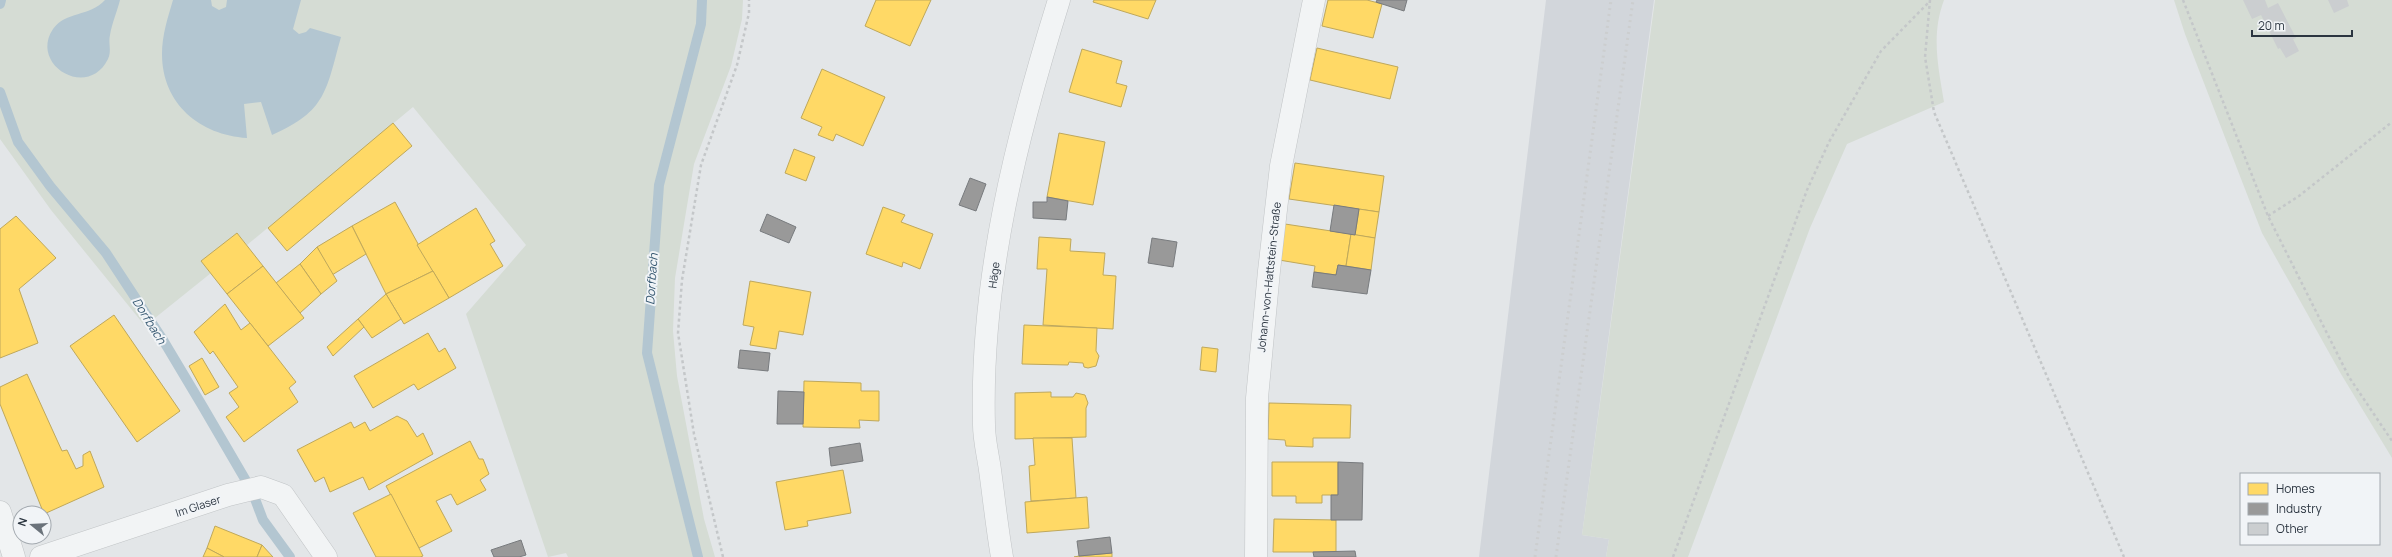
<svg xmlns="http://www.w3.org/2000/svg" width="2392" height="557" font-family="Manrope,sans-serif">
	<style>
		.built { fill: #d2d6db }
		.green { fill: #d5dcd4 }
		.water { fill: #b3c6d1 }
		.homes { fill: #ffd966; stroke: #bfa85b }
		.industry { fill: #999; stroke: #787b7e }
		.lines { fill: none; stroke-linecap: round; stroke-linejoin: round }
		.stream { stroke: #b3c6d1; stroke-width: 10 }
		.building { fill: #cbced0 }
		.minor-casing { stroke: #c1c4c6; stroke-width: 23 }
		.path { stroke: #c4c7c9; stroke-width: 2.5; stroke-dasharray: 3 3; stroke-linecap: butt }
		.minor { stroke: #f2f4f5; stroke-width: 22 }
		.rail { stroke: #cccecf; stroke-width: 3; stroke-dasharray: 2 4; stroke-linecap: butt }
		.labels { text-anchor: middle; stroke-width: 4; stroke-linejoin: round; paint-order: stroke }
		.street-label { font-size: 11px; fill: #2b3540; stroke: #f1f4f7 }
		.water-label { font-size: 12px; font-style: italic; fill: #375972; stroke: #f1f4f7 }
	</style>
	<rect width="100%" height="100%" fill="#e3e6e8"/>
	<path class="built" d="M1546,0H1654L1582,535L1609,539L1606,557H1479Z"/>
	<g class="green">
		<path d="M0,0H743L742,19L731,66L694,164L675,278L673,331L677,376L704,519L715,557H568L566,553L548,557L466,314L526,245L413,107L247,245L237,233L201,261L211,273L145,326L51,210L0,139Z"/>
		<path d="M1655,0H1944C1931,35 1938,65 1944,102L1847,144L1810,228L1688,557H1606L1609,539L1582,535Z"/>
		<path d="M2174,0H2392V458L2341,374L2262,233L2185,34Z"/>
	</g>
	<g class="water">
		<path d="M105,0H120C117,12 112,23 110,35C108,43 112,51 108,59C88,100 29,65 53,29C66,11 89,17 105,0Z"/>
		<path d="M173,0H211L212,6L219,10L226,7L227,0H301L293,29L299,34L306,32L310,28L341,37C326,90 327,111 272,135L261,102L244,104L247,138C200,135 162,104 162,54C162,35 168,17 173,0Z"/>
	</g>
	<g class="homes">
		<path d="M876,0H931L910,46L865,26Z"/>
		<path d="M1094,0H1156L1148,19L1093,2Z"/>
		<path d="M1328,0H1367L1382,4L1373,38L1322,26Z"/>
		<path d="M1317,48L1398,67L1390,99L1310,80Z"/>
		<path d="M1082,49L1122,61L1116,83L1127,86L1121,107L1069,92Z"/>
		<path d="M822,69L885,97L863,146L836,134L833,141L818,135L822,127L801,118Z"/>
		<path d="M393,123L412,146L287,251L268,228Z"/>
		<path d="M1059,133L1105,142L1093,205L1047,197Z"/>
		<path d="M794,149L815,157L806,181L785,173Z"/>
		<path d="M1295,163L1384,176L1379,212L1289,199Z"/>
		<path d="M395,202L433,271L386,294L352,226Z"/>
		<path d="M883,207L905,215L901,222L933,234L920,269L903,262L902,267L866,254Z"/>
		<path d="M476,208L495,241L490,244L503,266L449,298L417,245Z"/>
		<path d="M1359,209L1379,212L1375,238L1355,235Z"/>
		<path d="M16,216L56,258L19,289L38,343L0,358V229Z"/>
		<path d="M1285,224L1351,234L1346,266L1338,265L1336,275L1314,272L1315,266L1279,260Z"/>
		<path d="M352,226L366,254L332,275L317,247Z"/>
		<path d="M237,233L263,266L227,294L201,261Z"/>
		<path d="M1351,234L1375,238L1371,270L1346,266Z"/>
		<path d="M1039,237L1071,239L1070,251L1105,253L1103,275L1116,276L1113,329L1043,325L1047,269H1037Z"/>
		<path d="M317,247L337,281L321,294L300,264Z"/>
		<path d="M300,264L321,294L300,313L276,283Z"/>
		<path d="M263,266L304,318L268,346L227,294Z"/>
		<path d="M433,271L449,298L404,324L386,294Z"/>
		<path d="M750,281L811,292L803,335L779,331L776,349L750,345L754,327L743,325Z"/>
		<path d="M386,294L401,319L372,338L358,319Z"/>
		<path d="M225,304L241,330L250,323L296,382L289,388L298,402L244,442L226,417L239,407L229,393L238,387L213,351L210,354L194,332Z"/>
		<path d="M114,315L180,411L137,442L70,346Z"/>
		<path d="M358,319L364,327L333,356L327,347Z"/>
		<path d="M1024,325L1097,328L1096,351L1099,356L1096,366L1088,368L1084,367L1083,363L1069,362L1068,365L1022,364Z"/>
		<path d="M428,333L439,352L445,348L456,368L418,390L414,384L373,408L354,376Z"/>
		<path d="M1202,347L1218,349L1216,372L1200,370Z"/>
		<path d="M202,358L219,387L205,395L189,366Z"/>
		<path d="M27,374L62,451L67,450L76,469L83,466V455L90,451L104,487L44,514L0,404V387Z"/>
		<path d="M804,381L861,383V391H879V421L859,420L860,428L803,427Z"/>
		<path d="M1051,392V397H1073L1076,393L1085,395L1088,403L1086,408V437L1015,439V393Z"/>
		<path d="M1269,403L1351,405L1350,438H1313V447L1286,446L1285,440L1268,439Z"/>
		<path d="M397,416L407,421L417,437L423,433L433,454L369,490L363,477L330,492L324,477L315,482L297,450L351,422L354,428L365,422L370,431Z"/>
		<path d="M1033,438H1072L1076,498L1031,501L1029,466L1035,465Z"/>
		<path d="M470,441L479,459H483L489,474L480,480L486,490L457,505L451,494L436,501L452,531L419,548L386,486Z"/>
		<path d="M1272,462H1338V495H1322V503H1296V496H1272Z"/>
		<path d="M843,470L851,513L807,521L808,526L785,530L776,482Z"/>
		<path d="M391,494L419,548L423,556L420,557H376L353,513Z"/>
		<path d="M1087,497L1089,528L1027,533L1025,502Z"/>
		<path d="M1274,519L1336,520V552H1273Z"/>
		<path d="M215,526L262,545L257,557H224L207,548Z"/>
		<path d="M262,545L273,557H257Z"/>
		<path d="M207,548L224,557H203Z"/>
		<path d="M1112,553V557H1074L1079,556Z"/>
	</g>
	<g class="industry">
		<path d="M1377,0H1407L1404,11L1376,2Z"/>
		<path d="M970,178L986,184L976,211L959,205Z"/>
		<path d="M1047,197L1068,201L1066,220L1033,218V202H1047Z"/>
		<path d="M1334,205L1359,209L1355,235L1330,231Z"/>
		<path d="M767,214L796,227L789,243L760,231Z"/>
		<path d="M1152,238L1177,242L1173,267L1148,263Z"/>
		<path d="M1338,265L1371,270L1367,294L1312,287L1314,272L1336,275Z"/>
		<path d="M740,350L770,353L768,371L738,368Z"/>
		<path d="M778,391L804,392L803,424H777Z"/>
		<path d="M860,443L863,461L831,466L829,448Z"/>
		<path d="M1338,462L1363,463L1362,520H1331V495H1338Z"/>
		<path d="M1110,537L1112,553L1079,556L1077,541Z"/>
		<path d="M521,540L526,555L519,557H494L491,550Z"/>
		<path d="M1355,551L1356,557H1314L1313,552Z"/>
	</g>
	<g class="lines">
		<g class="stream">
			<path d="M0,4L1,0"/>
			<path d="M0,92L18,142L50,186L106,253L163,340L203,407L252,491L263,520L290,557"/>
			<path d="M698,557L647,353L659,185L701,24L702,0"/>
		</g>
	</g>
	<g class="building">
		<path d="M2243,0H2265L2268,8L2278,3L2296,38L2293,39L2299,51L2286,58L2280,48L2278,49L2261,15L2252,19Z"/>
		<path d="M2328,0H2347L2349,6L2334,13Z"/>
	</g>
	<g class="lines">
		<g class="minor-casing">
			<g id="minor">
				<path d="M0,512L14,557"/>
				<path d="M41,557L228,495L261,487L283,495L326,557"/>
				<path d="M1002,557C997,528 994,499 990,470C988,455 984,440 984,425C980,280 1016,138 1059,0"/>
				<path d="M1256,557L1257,398L1269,271L1281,166L1314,0"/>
			</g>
		</g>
		<g class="path">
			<path d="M1930,0L1925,57L1934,112L2124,557"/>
			<path d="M2183,0L2268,216L2349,377L2392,441"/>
			<path d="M2268,216L2299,196L2392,122"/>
			<path d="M723,557L694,434L678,333L682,280L701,165L737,65L749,13V0"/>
			<path d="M1673,557L1807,190L1829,142L1881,51L1930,1"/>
		</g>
		<use href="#minor" class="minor"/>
		<g class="rail">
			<path d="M1535,557L1611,0"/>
			<path d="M1556,557L1633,0"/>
		</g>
	</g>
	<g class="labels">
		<g class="street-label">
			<text transform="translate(994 275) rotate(-83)" y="4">Häge</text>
			<text transform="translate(1269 277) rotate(-84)" y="4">Johann-von-Hattstein-Straße</text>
			<text transform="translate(198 506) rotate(-18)" y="4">Im Glaser</text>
		</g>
		<g class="water-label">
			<text transform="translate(652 279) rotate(-86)" y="4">Dorfbach</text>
			<text transform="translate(149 321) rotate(58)" y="4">Dorfbach</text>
		</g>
	</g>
	<rect x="2240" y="473" width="140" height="72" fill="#f1f4f7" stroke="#a2a8ae"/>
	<rect x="2248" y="483" width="20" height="12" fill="#ffd966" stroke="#a2a8ae"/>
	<text x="2276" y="493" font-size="12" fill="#2b3540">Homes</text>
	<rect x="2248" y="503" width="20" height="12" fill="#999999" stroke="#a2a8ae"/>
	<text x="2276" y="513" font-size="12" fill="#2b3540">Industry</text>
	<rect x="2248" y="523" width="20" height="12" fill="#cbced0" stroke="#a2a8ae"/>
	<text x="2276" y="533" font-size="12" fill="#2b3540">Other</text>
	<g transform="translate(32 525) rotate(288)"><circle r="19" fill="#f1f4f7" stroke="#a2a8ae"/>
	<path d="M0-3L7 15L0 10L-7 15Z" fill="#6b737b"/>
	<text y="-6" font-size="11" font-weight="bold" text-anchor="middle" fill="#2b3540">N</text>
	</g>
	<path d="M2252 30v6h100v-6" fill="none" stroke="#2b3540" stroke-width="2"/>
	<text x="2258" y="30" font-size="12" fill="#2b3540" stroke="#f1f4f7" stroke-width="3" paint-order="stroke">20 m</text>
</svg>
